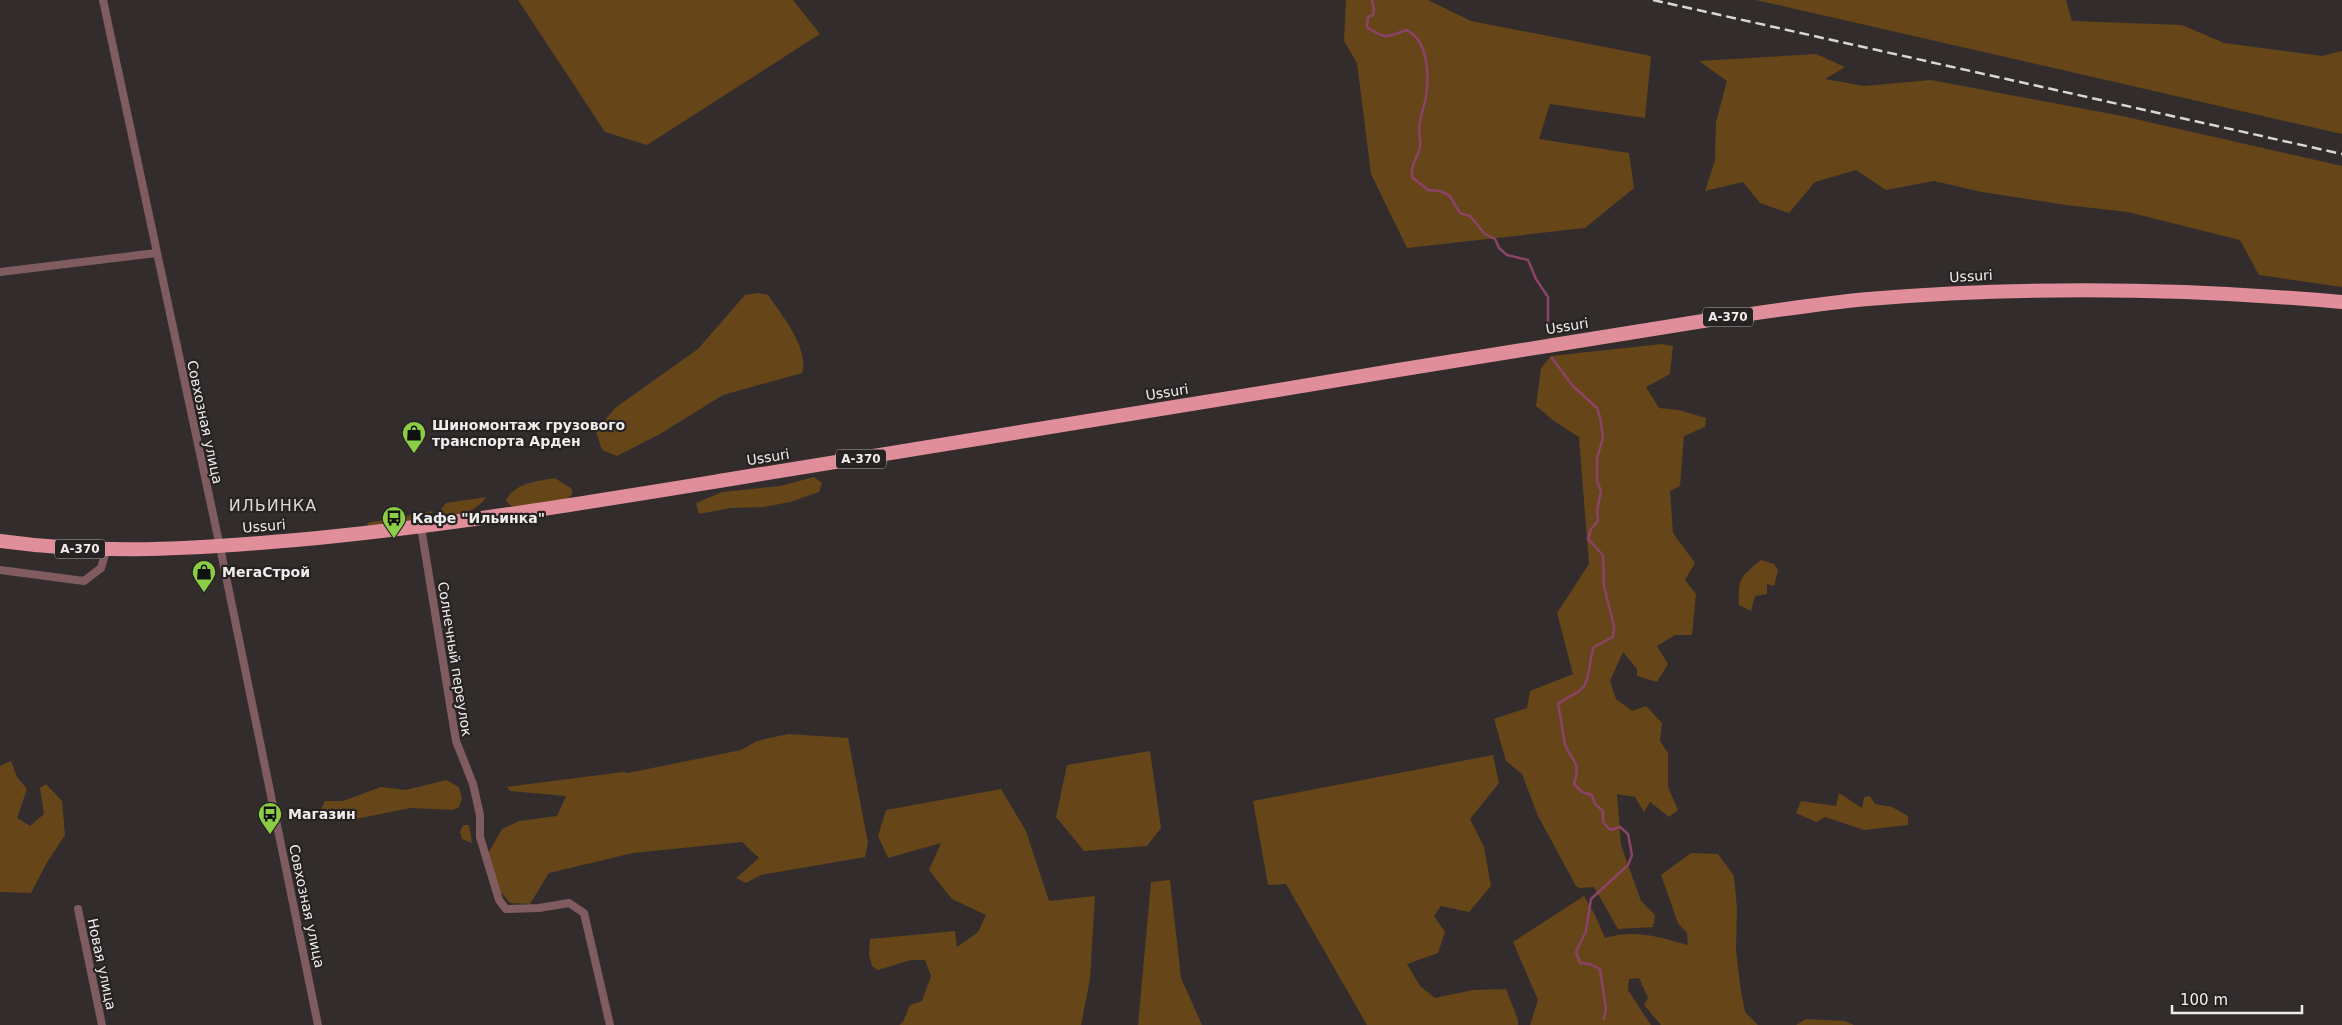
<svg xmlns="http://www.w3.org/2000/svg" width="2342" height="1025" font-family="'DejaVu Sans',sans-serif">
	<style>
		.green { fill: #664519 }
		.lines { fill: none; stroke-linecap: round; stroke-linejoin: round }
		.stream { stroke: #8b4367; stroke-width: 2.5 }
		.minor { stroke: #805c60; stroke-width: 8 }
		.trunk { stroke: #e08e9a; stroke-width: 14 }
		.rail { stroke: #dad6d6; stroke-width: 2.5; stroke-dasharray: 10 5; stroke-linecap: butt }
		.labels { text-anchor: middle; stroke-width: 4.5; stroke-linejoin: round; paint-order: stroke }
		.shield { fill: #282323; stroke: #b4b0b0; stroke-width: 1 }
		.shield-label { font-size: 12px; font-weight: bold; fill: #f0eded }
		.street-label { font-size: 14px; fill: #f0eded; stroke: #282323 }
		.poi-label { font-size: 14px; font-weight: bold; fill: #f0eded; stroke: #282323; text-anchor: start }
		.quarter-label { font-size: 16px; letter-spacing: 1px; fill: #ddd8d7; stroke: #282323 }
	</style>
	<rect width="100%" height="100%" fill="#322d2c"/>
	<g class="green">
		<path d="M518,0H793L820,34L647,145L605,132Z"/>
		<path d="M1346,0H1428L1471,21L1651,56L1645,118L1550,104L1539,139L1629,153L1634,188L1585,228L1407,248L1371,174L1357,63L1344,41Z"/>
		<path d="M1756,0H2066L2072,21L2182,25L2224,43L2322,56L2342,51V134Z"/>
		<path d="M1816,54L1845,67L1825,79L1864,86L1931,80L2122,116L2342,166V287L2259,275L2240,240L2128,212L2066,205L1982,192L1934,181L1886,190L1856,170L1815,182L1789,213L1760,203L1743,182L1705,191L1715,160L1716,122L1727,81L1699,61Z"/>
		<path d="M758,293L768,295C781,314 810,349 802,373L723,395L660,434L617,456L602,450L596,431L615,408L698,349L745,295Z"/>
		<path d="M1662,344L1673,346L1670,374L1646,387L1659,408L1679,410L1706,418L1705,427L1684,436L1680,486L1670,491L1673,533L1695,563L1685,580L1696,594L1692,635H1675L1657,646L1668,664L1657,682L1637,676V669L1623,652L1610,681L1616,699L1632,711L1646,706L1662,723L1660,741L1668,753V787L1678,810L1669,817L1650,802L1644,812L1635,797L1617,794L1621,845L1641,901L1655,915L1653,927L1618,929L1594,887L1580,888L1576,886L1538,816L1522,774L1506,761L1494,719L1527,708L1530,691L1573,674L1557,613L1589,564L1579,437L1554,421L1536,406L1541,368L1551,356Z"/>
		<path d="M814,477L822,483L819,492L790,502L764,507L730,508L699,514L696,503L722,492L780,486Z"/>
		<path d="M555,478L572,489V495L561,503L518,510L510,505L506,500C517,482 535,482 555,478Z"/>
		<path d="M486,497C476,512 462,514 445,517L441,509L446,503Z"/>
		<path d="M433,511L426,522L369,526L367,523Z"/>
		<path d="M1761,560L1774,564L1778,570L1774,586L1767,584V594L1755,596L1751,611L1739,605C1738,578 1740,577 1761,560Z"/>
		<path d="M788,734L848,738L868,843L865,857L761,875L746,883L736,878L759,858L742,842L633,853L549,873L530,904L510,903L499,890L488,854L502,829L519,821L557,816L566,796L510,791L507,787L623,772L628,773L741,750L757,741Z"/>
		<path d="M1150,751L1161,828L1147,846L1084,851L1056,817L1067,765Z"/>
		<path d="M1493,755L1499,783L1470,819L1484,847L1491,886L1469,912L1441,906L1434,916L1445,932L1438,953L1407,964L1420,986L1435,998L1473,990L1506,989L1518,1020V1025H1367L1286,884L1268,885L1253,801Z"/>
		<path d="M11,761L17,777L27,789L17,818L30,826L44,814L40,788L46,784L62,801L65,835L46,864L31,893L0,892V766Z"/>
		<path d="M446,780L459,787L462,798L459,807L453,810L410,808L351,820L319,814L325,801H343L381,787L406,790Z"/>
		<path d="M1001,789L1026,831L1049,901L1095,896L1090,979L1081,1025H899L903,1022L910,1005L922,1001L931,976L925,960H911L878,970L872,966L869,955L870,939L955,931L957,947L978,932L986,915L952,899L929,870L941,843L888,858L878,836L886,810Z"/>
		<path d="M1839,793L1862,808L1864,797L1870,796L1875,804L1892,807L1908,816V825L1864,830L1825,817L1816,822L1796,813L1801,801L1836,806Z"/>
		<path d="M463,825H469L472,843L462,839L460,832Z"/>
		<path d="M1691,853L1718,854L1734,876L1737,909L1736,950L1740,985L1745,1012L1758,1025H1661L1644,1005L1648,998L1639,978L1629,979L1628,990L1651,1025H1530L1538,1000L1513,942L1584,896L1595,915L1605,938C1635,929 1659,937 1688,945L1687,933L1678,923L1661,875Z"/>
		<path d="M1170,880L1181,978L1202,1025H1138L1151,882Z"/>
		<path d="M1806,1019L1845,1021L1854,1025H1796Z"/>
	</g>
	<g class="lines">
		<g class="stream">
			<path d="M1372,0L1374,10L1373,15L1368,17L1367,27C1384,39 1387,38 1406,30C1429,40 1429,76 1426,97C1424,107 1420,117 1419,128C1419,134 1421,141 1420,147C1417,160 1411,162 1412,177L1428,190L1440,191L1449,195L1460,213L1470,216L1485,234L1495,239L1499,248L1507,255L1528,260L1536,279L1548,297V328"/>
			<path d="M1552,358L1573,386L1597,408L1600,417L1603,438L1597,458V481L1601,491L1597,511L1598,521L1591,529L1588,539L1603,555L1604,586L1614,626L1613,637L1594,647C1589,659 1591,674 1584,686C1579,694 1566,697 1558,704C1561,717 1562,731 1565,744C1571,763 1582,759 1574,784L1582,792L1592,795L1595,804L1603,811V822L1610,830L1620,827L1628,834L1632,855L1628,865L1591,899L1586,931L1576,952L1580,963L1590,964L1600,969L1606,1009L1604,1019"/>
		</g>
		<g class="minor">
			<path d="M103,0L220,547L318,1025"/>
			<path d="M0,272L156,253"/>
			<path d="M421,527L456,741L473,784L480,815V837L499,900L506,909L539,908L569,903L584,913L610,1025"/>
			<path d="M0,570L84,581L101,568L106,551"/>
			<path d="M78,909L102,1025"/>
		</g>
		<path class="trunk" d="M0,541C102,555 194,549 296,540C438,527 578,504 719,481C946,445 1172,408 1398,370C1500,354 1601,337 1703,321C1758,313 1813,304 1868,299C2026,286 2184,288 2342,302"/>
		<path class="rail" d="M1653,0L2342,154"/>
	</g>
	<defs>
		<g id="shop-pin" transform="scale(1.25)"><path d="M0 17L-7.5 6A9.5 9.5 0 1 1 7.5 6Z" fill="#8bce46" stroke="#282323"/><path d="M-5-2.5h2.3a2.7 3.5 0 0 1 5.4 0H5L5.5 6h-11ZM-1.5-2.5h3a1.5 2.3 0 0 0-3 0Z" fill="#111"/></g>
		<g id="bus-pin" transform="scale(1.25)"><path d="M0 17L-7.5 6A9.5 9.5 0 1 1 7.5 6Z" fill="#8bce46" stroke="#282323"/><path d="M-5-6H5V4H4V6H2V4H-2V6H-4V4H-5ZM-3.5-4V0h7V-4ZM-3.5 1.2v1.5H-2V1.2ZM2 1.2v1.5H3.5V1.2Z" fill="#111"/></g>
	</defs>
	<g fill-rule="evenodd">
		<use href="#shop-pin" x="414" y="433"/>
		<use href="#bus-pin" x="394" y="518"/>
		<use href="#shop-pin" x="204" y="572"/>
		<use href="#bus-pin" x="270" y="814"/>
	</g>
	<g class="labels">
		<g class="shield">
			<rect x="1703" y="307.5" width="50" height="19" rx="4"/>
			<rect x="836" y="449.5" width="50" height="19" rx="4"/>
			<rect x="55" y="539.5" width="50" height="19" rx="4"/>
		</g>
		<g class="shield-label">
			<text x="1728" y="321">А-370</text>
			<text x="861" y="463">А-370</text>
			<text x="80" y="553">А-370</text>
		</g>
		<g class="street-label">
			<text transform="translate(1971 276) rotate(-3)" y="5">Ussuri</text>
			<text transform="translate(1567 326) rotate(-9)" y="5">Ussuri</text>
			<text transform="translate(1167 392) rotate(-9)" y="5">Ussuri</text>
			<text transform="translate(205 422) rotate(78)" y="5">Совхозная улица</text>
			<text transform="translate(768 457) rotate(-9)" y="5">Ussuri</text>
			<text transform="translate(264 526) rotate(-5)" y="5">Ussuri</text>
			<text transform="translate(455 659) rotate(81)" y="5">Солнечный переулок</text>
			<text transform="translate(307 906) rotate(78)" y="5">Совхозная улица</text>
			<text transform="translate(102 964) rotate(78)" y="5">Новая улица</text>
		</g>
		<g class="poi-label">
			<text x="432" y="430">Шиномонтаж грузового<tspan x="432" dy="16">транспорта Арден</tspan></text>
			<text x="412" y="523">Кафе "Ильинка"</text>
			<text x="222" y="577">МегаСтрой</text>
			<text x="288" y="819">Магазин</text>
		</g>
		<g class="quarter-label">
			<text x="273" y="511">ИЛЬИНКА</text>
		</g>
	</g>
	<path d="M2172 1005v8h130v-8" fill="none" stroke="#f0eded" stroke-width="2.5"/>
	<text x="2180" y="1005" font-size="15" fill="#f0eded" stroke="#282323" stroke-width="4" paint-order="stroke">100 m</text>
</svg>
